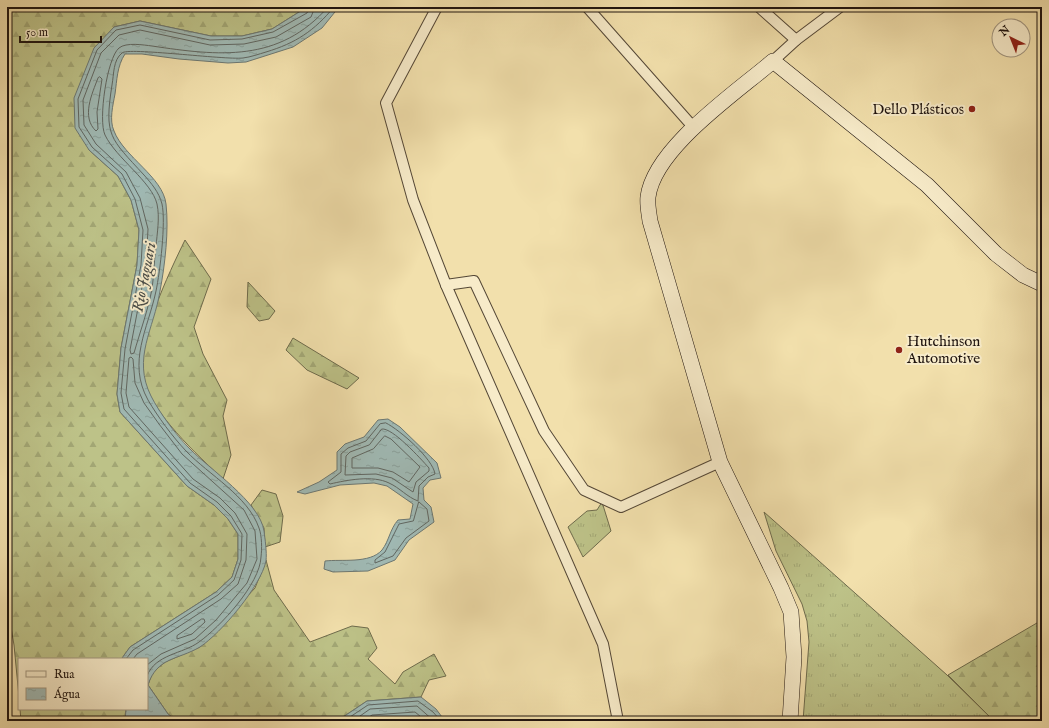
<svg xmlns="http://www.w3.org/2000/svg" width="1049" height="728" font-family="'IM FELL English',serif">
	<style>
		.grass { fill: url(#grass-tufts); stroke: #6e6b4c }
		.forest { fill: url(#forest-firs); stroke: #6e6b4c }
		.water { fill: url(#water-ripples); stroke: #6c7873 }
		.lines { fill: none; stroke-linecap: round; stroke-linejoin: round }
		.shore { stroke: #606762; stroke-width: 1 }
		.street-casing { stroke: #544736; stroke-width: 12 }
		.secondary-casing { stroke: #1f140f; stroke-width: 16 }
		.street { stroke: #f7ebc9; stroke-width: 10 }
		.secondary { stroke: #f7ebc9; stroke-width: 15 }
		.poi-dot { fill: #8f2418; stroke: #f7ebc9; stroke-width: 1.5 }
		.labels { text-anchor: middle; stroke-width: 4; stroke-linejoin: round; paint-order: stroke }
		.poi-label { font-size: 15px; fill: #1f140f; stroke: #f7ebc9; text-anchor: end }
		.water-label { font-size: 16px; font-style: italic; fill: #4c4e49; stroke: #f7ebc9 }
	</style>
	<defs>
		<pattern id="grass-tufts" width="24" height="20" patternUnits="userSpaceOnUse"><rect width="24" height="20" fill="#bdc288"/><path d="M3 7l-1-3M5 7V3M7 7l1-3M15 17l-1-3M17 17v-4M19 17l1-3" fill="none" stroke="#a2a674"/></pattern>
		<pattern id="forest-firs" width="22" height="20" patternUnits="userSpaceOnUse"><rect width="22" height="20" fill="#bdc288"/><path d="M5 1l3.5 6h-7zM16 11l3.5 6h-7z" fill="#a2a674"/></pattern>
		<pattern id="water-ripples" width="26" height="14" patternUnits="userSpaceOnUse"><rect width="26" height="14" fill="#a0bab5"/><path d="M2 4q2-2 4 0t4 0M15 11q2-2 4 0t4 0" fill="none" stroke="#899f9a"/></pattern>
	</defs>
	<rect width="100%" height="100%" fill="#f2e0ac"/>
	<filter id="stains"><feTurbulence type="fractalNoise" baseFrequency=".005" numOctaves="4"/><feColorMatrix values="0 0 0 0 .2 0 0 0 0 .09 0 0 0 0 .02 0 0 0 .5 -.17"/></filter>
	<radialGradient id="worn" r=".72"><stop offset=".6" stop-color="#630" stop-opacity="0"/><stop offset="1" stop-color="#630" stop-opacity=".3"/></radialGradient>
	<g class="grass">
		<path d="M602,502L611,531L583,557L568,527L587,511L597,510Z"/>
		<path d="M764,512L947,675L994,721H803L809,642L807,621L802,604L776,551Z"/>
	</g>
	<g class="forest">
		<path d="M7,7H307L272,29L242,36H211L140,21L114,27L89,150L118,176L131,200L139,230L137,265L121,348L117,394L120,412L187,486L214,505L228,519L238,534V559L232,577L216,592L130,647L122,659H19V697L14,645L7,604Z"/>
		<path d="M185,240L211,279L194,327L203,354L227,400L223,416L231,455L223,479C198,456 151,412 143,379C135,343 169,273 185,240Z"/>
		<path d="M248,282L275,311L269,319L259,321L247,307Z"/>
		<path d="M293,338L359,378L347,389L307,370L286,350Z"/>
		<path d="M262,490L276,494L283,516L280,542L265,547L264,528L251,505Z"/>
		<path d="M266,560L274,590L310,642L352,626L368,628L377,648L368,659L395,684L403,672L434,654L446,676L429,680L421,697L367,701L337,721H177L168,714L148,685L152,673L165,662L200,647L255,588Z"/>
		<path d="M1042,620V721H994L948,675Z"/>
		<path d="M20,709H126L125,721H21Z"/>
	</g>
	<g class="water">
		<path d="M307,7H339L322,28L293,47L246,62L228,63L179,59L142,54H125C117,66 117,80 115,94C113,105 109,120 114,131C124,157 163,177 166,204C169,230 165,265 160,291C154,329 132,358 151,396C159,412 176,435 189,448C209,469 260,502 264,531C265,539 267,552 266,561C261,586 221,633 200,647C178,660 157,657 148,685L168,714L177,721H125L126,709H147V659L122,658L130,647L216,592L232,577L238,559V534L228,519L214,505L187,486L120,412L117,394L121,348L137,265L139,230L131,200L118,176L89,150L75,128L74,98L94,48L114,27L140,21L211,36H242L272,29Z"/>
		<path d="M388,419L400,427L437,463L441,478L430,480L423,488L424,500L431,507L434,522L409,540L395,560L368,571L333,572L324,569L325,561C341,559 370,564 382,550C389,541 390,529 398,520L410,519L413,504L387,486L374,483L340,485L305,494L297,492L319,482L337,470V452L345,444L364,437L378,420Z"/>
		<path d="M421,697L436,709L445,721H337L367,701Z"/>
	</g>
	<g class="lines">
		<g class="shore">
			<path d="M315,7L311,17L276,37L244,44L210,45L140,30L119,35L101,53L83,100L84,125L96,144L126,172L140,198L148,229L146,266L130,350L131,354L134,353C140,332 148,310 152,289C154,275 154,260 156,247C157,233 160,218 157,204C152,182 116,158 105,135C98,120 107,58 119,48C126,42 144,45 152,46C219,56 279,63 328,7"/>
			<path d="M100,77L102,79L97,112L98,129L96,131C81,117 92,94 98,78Z"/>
			<path d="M386,423C400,430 433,459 435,474L428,477L419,486L418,501C407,497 400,488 389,483C373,475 347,480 330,484L328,482L341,472V454L348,448L366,441L380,424Z"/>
			<path d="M382,429C392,427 421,459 429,468V471L416,482L413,492L392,478L376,474L345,475L346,456L350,452L369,445Z"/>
			<path d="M385,436L391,439L420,467L409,482L393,472L378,468H352V458L373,449Z"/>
			<path d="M419,502L427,509L429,521L406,538L393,556L375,563V560L385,552L399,524L413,521Z"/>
			<path d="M202,619H204L205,622L192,634L177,639V636Z"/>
			<path d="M126,659L133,650L218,595L234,580L241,560L242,534L231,516L217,502L190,483L124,409L121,393L125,349L141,265L143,230L135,199L122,174L92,147L79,127L78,99L97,50L116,30L140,25L210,40L242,39L273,32L307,13L310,7"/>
			<path d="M133,659L137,654L221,599L238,584L246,560L247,534L235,513L220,498L193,479L129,407L126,393L129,358L131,357L133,359L135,383L144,403L159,424L182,454L244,510L255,531L257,559L247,583L216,620L195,639L161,654L147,665"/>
			<path d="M147,676C155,654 183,654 199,642C220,627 260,584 261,557C262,549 262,536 259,528C248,496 209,475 186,451C172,436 158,417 148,400C127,362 148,329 156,291C160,272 166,222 162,204C159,192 151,183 144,175C110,138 104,136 112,85C114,74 113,60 122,53C127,47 224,60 243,58C251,57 259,54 266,52C296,43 314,31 334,7"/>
			<path d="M344,721L368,705L418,701L433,712L441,721"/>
			<path d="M353,721L370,709L417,706L434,721"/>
			<path d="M364,721L372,715L415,712L426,721"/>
		</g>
		<g class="street-casing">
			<g id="street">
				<path d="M437,7L386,103L413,200L446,285L603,644L618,721"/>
				<path d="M587,7L694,128"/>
				<path d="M759,7L796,40"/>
				<path d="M773,61L796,40L840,7"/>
				<path d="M446,285L474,281L544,431L584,490L621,507L720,462"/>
			</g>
		</g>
		<g class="secondary-casing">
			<path id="secondary" d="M790,721L794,657L791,612L781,588L720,462L650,221C649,213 647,204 648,197C654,148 737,92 773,61L927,185L996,254L1023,275L1042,284"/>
		</g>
		<use href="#street" class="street"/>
		<use href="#secondary" class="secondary"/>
	</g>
	<g class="poi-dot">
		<circle cx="972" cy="109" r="4"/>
		<circle cx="899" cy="350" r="4"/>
	</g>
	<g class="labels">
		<g class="poi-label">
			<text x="964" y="114">Dello Plásticos</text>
			<text x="907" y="346" text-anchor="start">Hutchinson<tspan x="907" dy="17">Automotive</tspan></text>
		</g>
		<g class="water-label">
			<text transform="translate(143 277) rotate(-79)" y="6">Rio Jaguari</text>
		</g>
	</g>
	<rect width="1049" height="728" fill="none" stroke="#f2e0ac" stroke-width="24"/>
	<rect x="8" y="8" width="1033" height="712" fill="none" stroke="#1f140f" stroke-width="2"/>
	<rect x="12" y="12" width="1025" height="704" fill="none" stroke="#1f140f"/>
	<rect x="18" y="658" width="130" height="52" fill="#f7ebc9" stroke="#a1957f"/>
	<rect x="26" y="671" width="20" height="6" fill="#f7ebc9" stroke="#a1957f"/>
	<text x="54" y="678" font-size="12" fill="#1f140f">Rua</text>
	<rect x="26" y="688" width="20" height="12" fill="url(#water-ripples)" stroke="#a1957f"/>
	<text x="54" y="698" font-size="12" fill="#1f140f">Água</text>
	<g transform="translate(1011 38) rotate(317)"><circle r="19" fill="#f7ebc9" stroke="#a1957f"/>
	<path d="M0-3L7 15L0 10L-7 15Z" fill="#8f2418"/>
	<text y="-6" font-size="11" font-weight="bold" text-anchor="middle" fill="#1f140f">N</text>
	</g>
	<path d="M20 36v6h81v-6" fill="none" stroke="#1f140f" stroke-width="2"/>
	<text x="26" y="36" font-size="12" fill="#1f140f" stroke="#f7ebc9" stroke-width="3" paint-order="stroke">50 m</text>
	<rect width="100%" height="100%" filter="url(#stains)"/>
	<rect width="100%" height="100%" fill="url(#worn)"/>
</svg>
